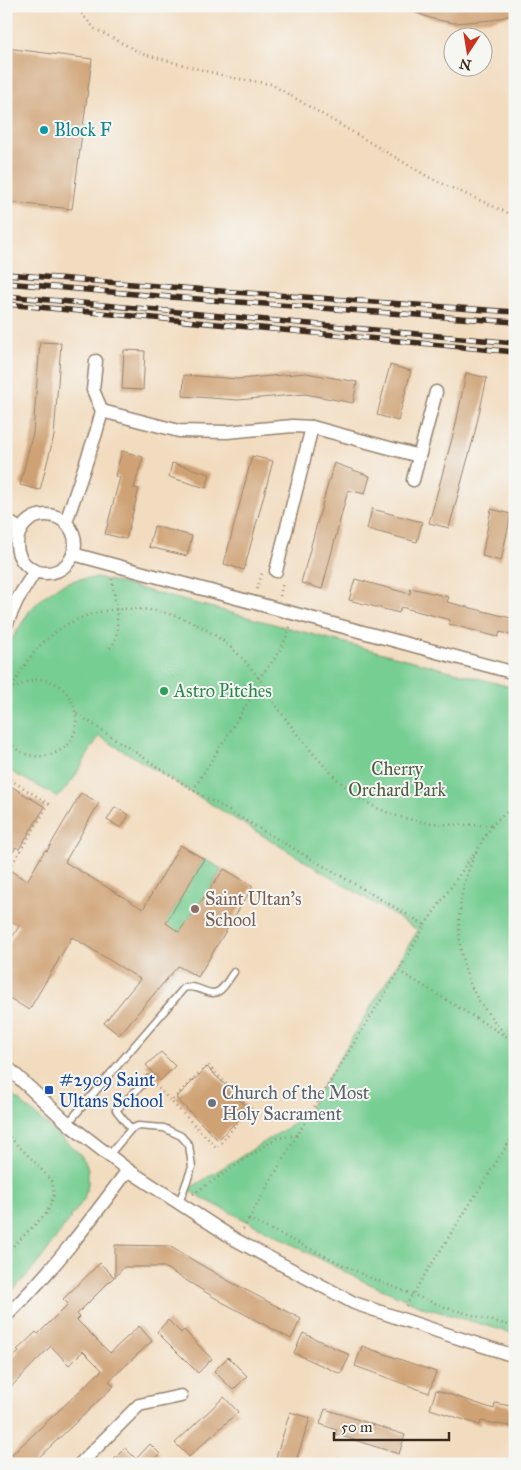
<svg xmlns="http://www.w3.org/2000/svg" width="521" height="1470" font-family="'IM FELL Great Primer',serif">
	<style>
		.green { fill: #77ce93; stroke: #597c58 }
		.building { fill: #cfa274 }
		.lines { fill: none; stroke-linecap: round; stroke-linejoin: round }
		.service-casing { stroke: #96836e; stroke-width: 9 }
		.minor-casing { stroke: #96836e; stroke-width: 15 }
		.path { stroke: #96836e; stroke-width: 2.5; stroke-dasharray: 1 4; stroke-linecap: butt }
		.service { stroke: #fff; stroke-width: 6 }
		.minor { stroke: #fff; stroke-width: 12 }
		.rail-casing { stroke: #3b2a1e; stroke-width: 5.5 }
		.rail { stroke: #f6f6f2; stroke-width: 4; stroke-dasharray: 11; stroke-linecap: butt }
		.culture-dot { fill: #0f9aa8; stroke: #f6f6f2; stroke-width: 2 }
		.leisure-dot { fill: #2e9e5b; stroke: #f6f6f2; stroke-width: 2 }
		.education-dot { fill: #8d6e63; stroke: #f6f6f2; stroke-width: 2 }
		.transit-dot { fill: #1a4fb4; stroke: #f6f6f2; stroke-width: 2 }
		.worship-dot { fill: #6b7280; stroke: #f6f6f2; stroke-width: 2 }
		.labels { text-anchor: middle; stroke-width: 4; stroke-linejoin: round; paint-order: stroke }
		.culture-label { font-size: 18px; fill: #0d838f; stroke: #f6f6f2; text-anchor: start }
		.leisure-label { font-size: 18px; fill: #27864d; stroke: #f6f6f2; text-anchor: start }
		.park-label { font-size: 18px; fill: #4d5b41; stroke: #f6f6f2 }
		.education-label { font-size: 18px; fill: #785e54; stroke: #f6f6f2; text-anchor: start }
		.transit-label { font-size: 18px; fill: #164399; stroke: #f6f6f2; text-anchor: start }
		.worship-label { font-size: 18px; fill: #5b616d; stroke: #f6f6f2; text-anchor: start }
	</style>
	<rect width="100%" height="100%" fill="#f6f6f2"/>
	<filter id="ink" filterUnits="userSpaceOnUse"><feTurbulence type="fractalNoise" baseFrequency=".02" numOctaves="2"/><feDisplacementMap in="SourceGraphic" scale="10" xChannelSelector="R" yChannelSelector="G"/><feConvolveMatrix kernelMatrix="1 2 1 2 8 2 1 2 1" color-interpolation-filters="sRGB"/></filter>
	<filter id="wash" filterUnits="userSpaceOnUse"><feTurbulence type="fractalNoise" baseFrequency=".0096" numOctaves="4" result="noise"/><feDisplacementMap in="SourceGraphic" scale="20" xChannelSelector="R" yChannelSelector="G"/><feGaussianBlur stdDeviation="1.12" result="paint"/><feColorMatrix in="noise" values="0 0 0 0 0 0 0 0 0 0 0 0 0 0 0 0 0 1.4 0 .05"/><feComposite in="paint" operator="in"/></filter>
	<g filter="url(#wash)">
		<rect width="100%" height="100%" fill="#f2dcbf"/>
		<g class="green">
			<path d="M100,578L515,688V1334L426,1308L365,1282L187,1190L303,1118L418,930L99,736L72,781L58,797L6,769V649L30,610L43,597L61,585L78,579Z"/>
			<path d="M204,859L222,869L171,952L163,927Z"/>
			<path d="M6,1089L80,1154L86,1163L88,1169V1185L84,1199L39,1262L6,1298Z"/>
		</g>
		<g id="blocks">
			<g class="building">
				<path d="M402,6H515V14L493,20L454,23L433,19L402,8Z"/>
				<path d="M6,48L92,59L72,209L6,202Z"/>
				<path d="M40,342L61,343L54,436L40,490L20,485L33,433Z"/>
				<path d="M124,350L145,351L143,390L122,389Z"/>
				<path d="M390,365L411,371L398,421L377,415Z"/>
				<path d="M306,373L357,382L353,403L305,394L238,400L183,396L184,375L238,379Z"/>
				<path d="M466,373L487,378L474,436L449,528L429,523L456,424Z"/>
				<path d="M122,451L143,457L134,488L139,489L126,539L105,534L120,477L115,476Z"/>
				<path d="M252,456L273,461L244,570L224,564Z"/>
				<path d="M172,463L210,474L206,488L169,477Z"/>
				<path d="M334,463L370,476L365,494L348,490L322,589L301,583L319,516Z"/>
				<path d="M372,509L422,522L417,542L367,529Z"/>
				<path d="M491,509L511,514L501,561L482,556Z"/>
				<path d="M154,526L192,536L187,556L149,547Z"/>
				<path d="M355,579L410,594L411,588L449,597L447,602L515,619V636L500,632L498,637L449,624L450,620L401,607L399,613L349,600Z"/>
				<path d="M6,783L45,807L19,849L16,847L6,863Z"/>
				<path d="M81,793L99,803L65,862L143,909L180,845L204,859L166,923L179,932L224,869L253,886L198,977L178,966L119,1035L104,1023L140,979L72,937L29,1010L6,996V948L19,926L6,918V868L27,881L45,850L47,851Z"/>
				<path d="M115,807L129,815L121,828L107,820Z"/>
				<path d="M161,1052L175,1066L160,1081L146,1065Z"/>
				<path d="M207,1067L249,1109L218,1140L176,1098Z"/>
				<path d="M115,1245L169,1246L227,1280L301,1319L291,1339L222,1302L164,1267H124L115,1277Z"/>
				<path d="M100,1263L114,1277L77,1314L80,1317L77,1320L110,1353L139,1326L152,1341L109,1381L114,1386L32,1464H6V1460L102,1370L83,1351L69,1365L51,1346L6,1392V1364L19,1352L17,1350L36,1332L38,1334L68,1304L63,1299Z"/>
				<path d="M168,1320L181,1333L184,1330L212,1359L198,1373L157,1332Z"/>
				<path d="M303,1333L350,1355L341,1374L294,1353Z"/>
				<path d="M362,1346L436,1372L429,1393L355,1366Z"/>
				<path d="M228,1357L247,1376L233,1390L214,1371Z"/>
				<path d="M436,1390L494,1409L495,1403L515,1407V1427L481,1421L480,1425L430,1409Z"/>
				<path d="M224,1397L238,1412L189,1457L175,1443Z"/>
				<path d="M325,1409L405,1435L399,1454L335,1434L337,1430L320,1424Z"/>
				<path d="M290,1412L310,1418L295,1464H274Z"/>
				<path d="M150,1444L160,1454L150,1464H109L125,1448L136,1459Z"/>
			</g>
		</g>
	</g>
	<g filter="url(#ink)">
		<use href="#blocks" fill-opacity="0" stroke="#96836e" stroke-width="1"/>
		<g class="lines">
			<g class="service-casing">
				<g id="service">
					<path d="M69,1122L184,988C197,983 209,998 219,991C225,987 229,978 234,972"/>
					<path d="M131,1129L116,1110L148,1079"/>
					<path d="M109,1155L131,1129L138,1126L164,1128L181,1136L189,1145L192,1167L179,1203"/>
				</g>
			</g>
			<g class="minor-casing">
				<g id="minor">
					<path d="M96,361L93,390L102,411"/>
					<path d="M102,411L179,431L227,432L293,426L312,427L419,456"/>
					<path d="M413,480L436,392"/>
					<circle cx="46" cy="544" r="29"/>
					<path d="M6,520L21,530"/>
					<path d="M66,522L96,433L102,411"/>
					<path d="M73,554L515,673"/>
					<path d="M276,571L312,427"/>
					<path d="M6,625L17,600L35,571"/>
					<path d="M6,1066L71,1126L128,1170L236,1240L354,1303L449,1335L515,1356"/>
					<path d="M6,1316C52,1272 90,1221 128,1170"/>
					<path d="M80,1464L139,1405L181,1396"/>
				</g>
			</g>
			<g class="path">
				<path d="M75,6L95,29L143,54L228,77L271,84L432,179L515,216"/>
				<path d="M257,589L262,573"/>
				<path d="M280,596L283,582"/>
				<path d="M110,648C124,635 114,597 112,579"/>
				<path d="M258,678C274,662 283,648 290,627"/>
				<path d="M6,695C13,689 15,681 20,673C30,656 41,643 57,631C80,614 111,607 139,609C188,612 231,639 259,679C266,689 272,701 280,711C295,732 312,753 330,772C342,784 353,795 368,803C407,826 449,825 493,825"/>
				<path d="M77,714L193,790L425,925L399,971"/>
				<path d="M6,739C15,750 28,758 43,756C106,748 70,649 14,689"/>
				<path d="M6,777L49,804L6,874"/>
				<path d="M193,790L252,696L264,687"/>
				<path d="M425,925L475,852"/>
				<path d="M504,1033C489,1015 474,998 467,975C450,927 461,867 492,826C498,818 507,812 515,806"/>
				<path d="M515,1042L399,971L297,1135L249,1219L368,1277L447,1308L515,1327"/>
				<path d="M6,1045V1047"/>
				<path d="M155,1085L217,1148L239,1121L251,1110L208,1065L171,1101"/>
				<path d="M6,1134L34,1161L52,1182L54,1195L47,1213L6,1253"/>
				<path d="M193,1194L277,1138L297,1135"/>
				<path d="M243,1229L249,1219"/>
				<path d="M406,1306L412,1295L515,1133"/>
			</g>
			<use href="#service" class="service"/>
			<use href="#minor" class="minor"/>
			<g class="rail-casing">
				<g id="rail">
					<path d="M6,274L233,292L515,312"/>
					<path d="M6,283L170,297L515,322"/>
					<path d="M6,296L515,343"/>
					<path d="M6,304L515,352"/>
				</g>
			</g>
			<use href="#rail" class="rail"/>
		</g>
	</g>
	<circle class="culture-dot" cx="44" cy="130" r="5"/>
	<circle class="leisure-dot" cx="164" cy="691" r="5"/>
	<circle class="education-dot" cx="195" cy="909" r="5"/>
	<rect class="transit-dot" x="44" y="1085" width="10" height="10" rx="2.5"/>
	<circle class="worship-dot" cx="212" cy="1103" r="5"/>
	<g class="labels">
		<g class="culture-label">
			<text x="54" y="136">Block F</text>
		</g>
		<g class="leisure-label">
			<text x="174" y="697">Astro Pitches</text>
		</g>
		<g class="park-label">
			<text x="397" y="775">Cherry<tspan x="397" dy="21">Orchard Park</tspan></text>
		</g>
		<g class="education-label">
			<text x="205" y="905">Saint Ultan’s<tspan x="205" dy="21">School</tspan></text>
		</g>
		<g class="transit-label">
			<text x="59" y="1086">#2909 Saint<tspan x="59" dy="21">Ultans School</tspan></text>
		</g>
		<g class="worship-label">
			<text x="222" y="1099">Church of the Most<tspan x="222" dy="21">Holy Sacrament</tspan></text>
		</g>
	</g>
	<rect width="521" height="1470" fill="none" stroke="#f6f6f2" stroke-width="25"/>
	<g transform="translate(468 52) rotate(192)"><circle r="24" fill="#f6f6f2" stroke="#aba49d"/>
	<path d="M0-4L9 19L0 12L-9 19Z" fill="#c8321e"/>
	<text y="-8" font-size="14" font-weight="bold" text-anchor="middle" fill="#3b2a1e">N</text>
	</g>
	<path d="M334 1432v8h115v-8" fill="none" stroke="#3b2a1e" stroke-width="2.5"/>
	<text x="341" y="1432" font-size="15" fill="#3b2a1e" stroke="#f6f6f2" stroke-width="4" paint-order="stroke">50 m</text>
</svg>
